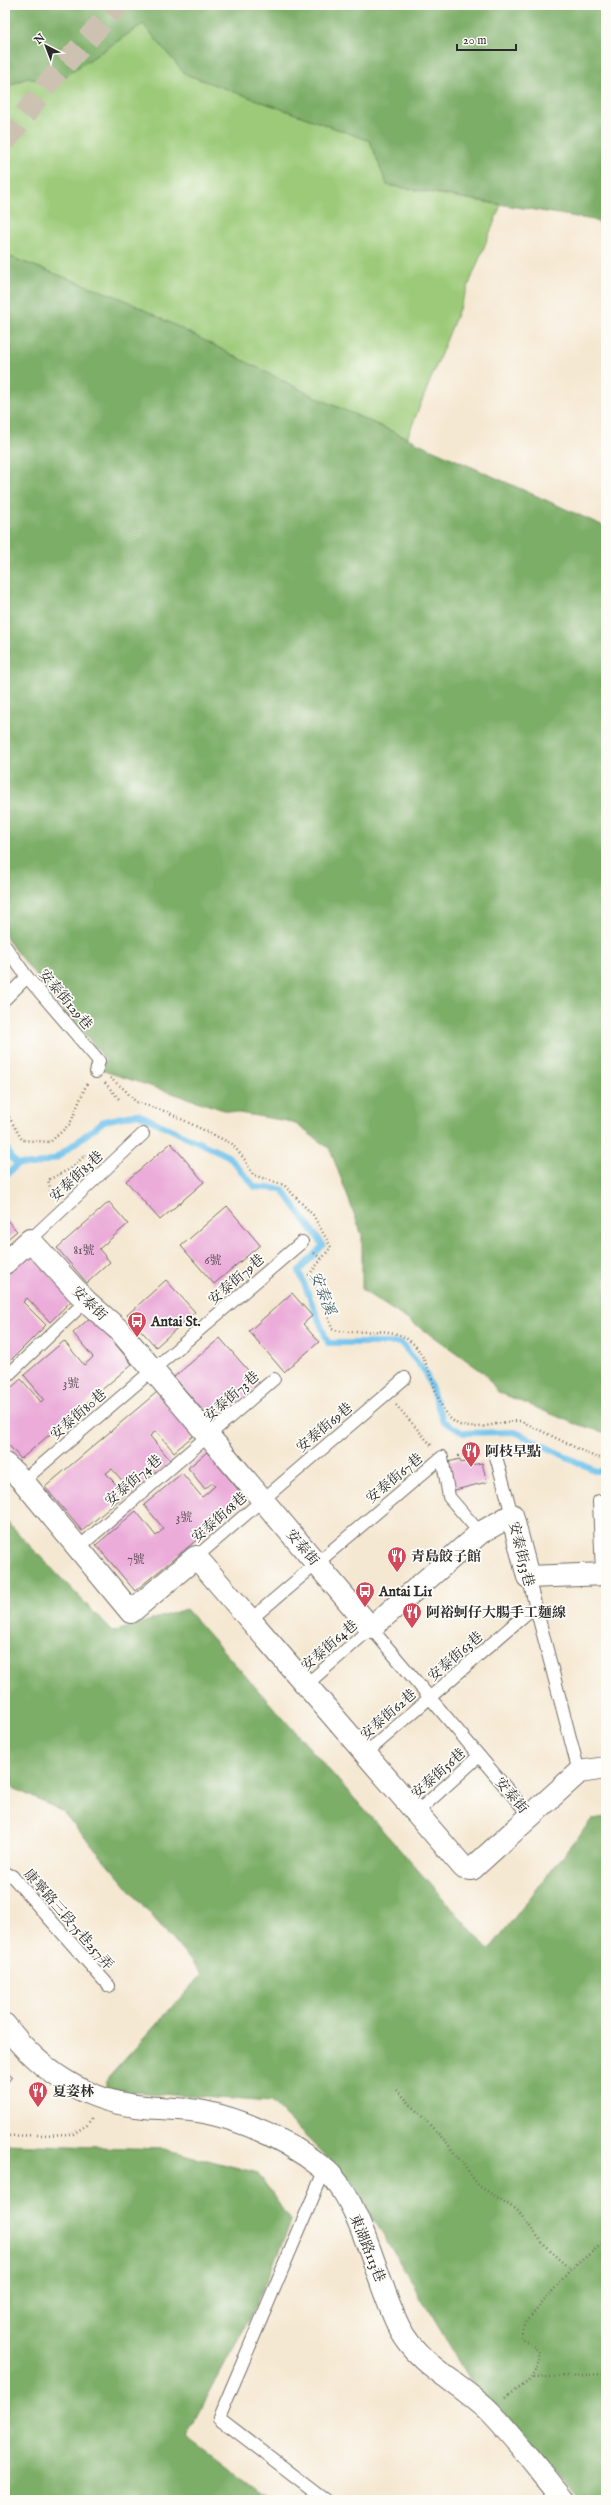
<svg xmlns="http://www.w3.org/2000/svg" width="611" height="2505" font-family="'IM FELL English','Noto Serif TC',serif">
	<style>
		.green { fill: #9cca78; stroke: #647a52 }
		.forest { fill: #7dae68; stroke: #546c4a }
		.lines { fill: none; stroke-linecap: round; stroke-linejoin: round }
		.stream { stroke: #6fc2ec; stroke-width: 6 }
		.building { fill: #ebacd9 }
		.tertiary-tunnel { stroke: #cdc2b1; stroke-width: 22; stroke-dasharray: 22 11; stroke-linecap: butt }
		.service-casing { stroke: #726d65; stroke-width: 14 }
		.minor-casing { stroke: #726d65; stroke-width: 24 }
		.path { stroke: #726d65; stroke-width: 2.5; stroke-dasharray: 1 3; stroke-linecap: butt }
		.service { stroke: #fff; stroke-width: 12 }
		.minor { stroke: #fff; stroke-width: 22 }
		.labels { text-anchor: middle; stroke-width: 3.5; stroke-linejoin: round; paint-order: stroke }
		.number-label { font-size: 12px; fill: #5b4b56 }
		.street-label { font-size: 14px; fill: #2b2b2b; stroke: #fdfcf7 }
		.poi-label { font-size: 14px; font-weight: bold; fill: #2b2b2b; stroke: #fdfcf7; text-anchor: start }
		.water-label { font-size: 15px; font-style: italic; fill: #43606f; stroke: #fdfcf7 }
	</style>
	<rect width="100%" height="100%" fill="#fdfcf7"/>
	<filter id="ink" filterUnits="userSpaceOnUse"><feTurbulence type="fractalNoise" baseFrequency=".025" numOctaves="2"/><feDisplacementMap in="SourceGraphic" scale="8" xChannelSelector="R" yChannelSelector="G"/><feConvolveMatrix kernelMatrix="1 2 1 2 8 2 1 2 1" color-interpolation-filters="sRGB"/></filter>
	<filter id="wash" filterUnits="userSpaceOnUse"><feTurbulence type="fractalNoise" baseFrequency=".012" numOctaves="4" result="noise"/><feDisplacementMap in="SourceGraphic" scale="16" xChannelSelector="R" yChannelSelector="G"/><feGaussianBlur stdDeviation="0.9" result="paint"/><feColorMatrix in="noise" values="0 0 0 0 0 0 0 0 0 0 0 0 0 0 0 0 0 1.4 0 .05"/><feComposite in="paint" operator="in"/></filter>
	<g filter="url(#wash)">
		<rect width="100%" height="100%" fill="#f5e8d2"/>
		<path class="green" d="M143,24L185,74L371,141L387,185L501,205L407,438L313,396L123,299L5,255V87L27,78L55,83Z"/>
		<g class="forest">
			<path d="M5,5H606V228L594,220L387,185L370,141L185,74L143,24L55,83L27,78L5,87Z"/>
			<path d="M5,255L123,299L313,396L606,527V1433L573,1423L498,1392L484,1373L433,1336L362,1290V1235L330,1149L293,1122L227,1111L101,1070L106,1060L14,949L5,935Z"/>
			<path d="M5,1520L113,1632L186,1609L489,1950L592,1819L606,1817V2500H578L471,2381L352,2183L271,2102L105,2090L108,2078L202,1974L62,1811L5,1784Z"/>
			<path d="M5,2144L164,2149L258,2173L291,2222L257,2303L186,2437L271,2500H5Z"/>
		</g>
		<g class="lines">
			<g class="stream">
				<path d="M5,1144L11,1158L18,1164L34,1165L56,1158L104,1121L138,1114L228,1156L255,1187L282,1189L323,1245L299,1271L328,1343H401L426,1373L443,1421L463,1433L515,1432L596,1471L606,1470"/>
				<path d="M5,1176L18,1164"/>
			</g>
		</g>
		<g id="blocks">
			<g class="building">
				<path d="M171,1143L204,1182L160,1220L126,1181Z"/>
				<path d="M109,1202L128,1224L99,1249L110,1262L87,1283L57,1248Z"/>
				<path d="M227,1206L260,1245L214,1284L181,1246Z"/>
				<path d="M5,1218L17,1231L5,1241Z"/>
				<path d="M29,1254L73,1299L50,1322L27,1298L23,1302L46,1325L8,1363L5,1360V1277Z"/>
				<path d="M166,1280L195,1312L156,1347L127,1315Z"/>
				<path d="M292,1293L312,1316L303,1324L319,1342L284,1372L249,1331Z"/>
				<path d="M92,1316L132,1364L21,1459L5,1441V1393L21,1379L41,1402L44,1399L24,1375L64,1341L84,1365L89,1361L93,1357L73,1333Z"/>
				<path d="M220,1338L260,1384L214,1424L174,1377Z"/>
				<path d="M157,1392L194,1435L174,1452L156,1431L150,1436L171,1461L133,1493L112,1469L106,1473L125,1495L82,1531L45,1487Z"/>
				<path d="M207,1452L246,1499L135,1591L96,1545L136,1511L156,1536L161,1531L164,1529L144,1505L182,1473L202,1497L206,1494L215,1486L212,1483L205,1489L188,1468Z"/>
				<path d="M460,1459L461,1463L469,1461L471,1465L482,1463L487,1482L451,1491L444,1463Z"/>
				<path d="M5,2071L12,2077L5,2085Z"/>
			</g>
		</g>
	</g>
	<g filter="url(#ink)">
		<use href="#blocks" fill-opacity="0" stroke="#726d65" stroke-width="1"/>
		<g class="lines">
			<path class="tertiary-tunnel" d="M5,142L48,83L118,5"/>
			<g class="service-casing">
				<g id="service">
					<path d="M5,946L27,977L99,1061L96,1072"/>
					<path d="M5,999L27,977"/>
					<path d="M30,1240L143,1134"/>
					<path d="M5,1378L86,1301"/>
					<path d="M495,1453L512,1515"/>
					<path d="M23,1481L302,1242"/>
					<path d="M599,1501L602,1574"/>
					<path d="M78,1548L274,1379"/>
					<path d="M196,1557L405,1378"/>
					<path d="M528,1577L579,1772"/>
					<path d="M250,1620L442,1457L449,1497L480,1533"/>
					<path d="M306,1685L371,1628L530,1816"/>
					<path d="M365,1754L535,1606"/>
					<path d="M416,1813L479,1756"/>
					<path d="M5,1873L12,1876L109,1986"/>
					<path d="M325,2169L219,2418L326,2500"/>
				</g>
			</g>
			<g class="minor-casing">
				<g id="minor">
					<path d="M5,1263L30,1240L86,1301L119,1330L371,1628L480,1533L512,1515L528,1577L606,1574"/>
					<path d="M5,1464L23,1481L131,1612L196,1557L464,1868L472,1869L579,1772L606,1768"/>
					<path d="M5,2025C40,2071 86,2102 145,2107C164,2109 185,2108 204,2112C247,2121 288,2141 323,2168C361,2196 377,2286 400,2329C420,2367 462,2383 491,2413C517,2440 540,2471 564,2500"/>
				</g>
			</g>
			<g class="path">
				<path d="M110,1078L124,1089L136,1102L167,1112L232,1144L245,1160L253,1175L284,1185L313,1215L331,1247L309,1275L323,1299L332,1329C355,1337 383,1325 404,1337C437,1355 430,1413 460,1425C479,1432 501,1420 521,1421L595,1457L606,1458"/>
				<path d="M105,1083L119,1099"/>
				<path d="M5,1110L22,1140L50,1142L70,1124L87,1083"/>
				<path d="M53,1198L48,1180L72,1168L85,1155L92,1162"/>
				<path d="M314,1253L323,1260"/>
				<path d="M396,1405L432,1446"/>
				<path d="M458,1456L479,1454"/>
				<path d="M397,2090L447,2143L479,2186L517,2210L544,2245L571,2269"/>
				<path d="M5,2136L73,2134L87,2125L93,2116"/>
				<path d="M534,2378L602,2374L606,2372"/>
				<path d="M506,2398C524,2383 541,2379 539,2351L521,2337L523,2326L571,2269L602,2244L606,2246"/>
			</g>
			<use href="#service" class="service"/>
			<use href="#minor" class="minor"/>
		</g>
	</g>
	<defs>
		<g id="bus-pin" transform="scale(1)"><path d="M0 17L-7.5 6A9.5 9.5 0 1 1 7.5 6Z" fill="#d1495b" stroke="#fdfcf7"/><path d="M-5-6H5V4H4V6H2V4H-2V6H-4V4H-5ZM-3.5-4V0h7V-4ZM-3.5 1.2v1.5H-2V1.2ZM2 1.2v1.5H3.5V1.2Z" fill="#fff"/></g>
		<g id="restaurant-pin" transform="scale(1)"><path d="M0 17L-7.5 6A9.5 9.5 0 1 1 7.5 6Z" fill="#d1495b" stroke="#fdfcf7"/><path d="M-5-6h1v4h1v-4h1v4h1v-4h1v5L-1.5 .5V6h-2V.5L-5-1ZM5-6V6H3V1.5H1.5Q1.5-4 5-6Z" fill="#fff"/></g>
	</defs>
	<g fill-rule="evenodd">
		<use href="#bus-pin" x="137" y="1321"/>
		<use href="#restaurant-pin" x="471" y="1451"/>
		<use href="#restaurant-pin" x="397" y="1556"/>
		<use href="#bus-pin" x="365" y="1591"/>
		<use href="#restaurant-pin" x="412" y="1612"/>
		<use href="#restaurant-pin" x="38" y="2091"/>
	</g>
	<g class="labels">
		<g class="number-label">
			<text x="84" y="1254">81號</text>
			<text x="213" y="1264">6號</text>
			<text x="71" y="1387">3號</text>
			<text x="184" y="1521">3號</text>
			<text x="136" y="1563">7號</text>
		</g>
		<g class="street-label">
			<text transform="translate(66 999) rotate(50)" y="5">安泰街129巷</text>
			<text transform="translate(76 1176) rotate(-43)" y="5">安泰街83巷</text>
			<text transform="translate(236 1279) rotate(-41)" y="5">安泰街79巷</text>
			<text transform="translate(90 1303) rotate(44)" y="5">安泰街</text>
			<text transform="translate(231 1396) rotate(-41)" y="5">安泰街73巷</text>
			<text transform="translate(78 1414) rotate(-41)" y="5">安泰街80巷</text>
			<text transform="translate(324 1427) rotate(-40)" y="5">安泰街69巷</text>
			<text transform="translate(394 1478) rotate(-40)" y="5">安泰街67巷</text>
			<text transform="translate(133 1480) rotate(-41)" y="5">安泰街74巷</text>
			<text transform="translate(219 1517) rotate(-41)" y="5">安泰街68巷</text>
			<text transform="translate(303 1547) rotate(50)" y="5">安泰街</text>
			<text transform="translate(522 1554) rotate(76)" y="5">安泰街53巷</text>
			<text transform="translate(329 1645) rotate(-41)" y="5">安泰街64巷</text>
			<text transform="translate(455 1656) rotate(-41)" y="5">安泰街63巷</text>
			<text transform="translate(388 1714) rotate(-41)" y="5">安泰街62巷</text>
			<text transform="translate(438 1773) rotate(-42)" y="5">安泰街56巷</text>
			<text transform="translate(512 1795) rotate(50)" y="5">安泰街</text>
			<text transform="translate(69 1919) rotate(49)" y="5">康寧路三段75巷257弄</text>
			<text transform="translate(368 2248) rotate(68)" y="5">東湖路113巷</text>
		</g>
		<g class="poi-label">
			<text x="151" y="1326">Antai St.</text>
			<text x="485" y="1456">阿枝早點</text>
			<text x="411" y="1561">青島餃子館</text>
			<text x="379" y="1596">Antai Li1</text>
			<text x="426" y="1617">阿裕蚵仔大腸手工麵線</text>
			<text x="52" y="2096">夏姿林</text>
		</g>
		<g class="water-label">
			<text transform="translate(323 1293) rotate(69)" y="5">安泰溪</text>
		</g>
	</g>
	<rect width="611" height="2505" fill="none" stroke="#fdfcf7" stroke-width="20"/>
	<g transform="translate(46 46) rotate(318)" stroke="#fdfcf7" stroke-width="3" paint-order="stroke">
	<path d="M0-3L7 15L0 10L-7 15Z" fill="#2b2b2b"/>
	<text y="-6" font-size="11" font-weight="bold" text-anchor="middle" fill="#2b2b2b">N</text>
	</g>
	<path d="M457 44v6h59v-6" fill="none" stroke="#2b2b2b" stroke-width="2"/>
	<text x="463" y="44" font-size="12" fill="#2b2b2b" stroke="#fdfcf7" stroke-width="3" paint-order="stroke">20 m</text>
</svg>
